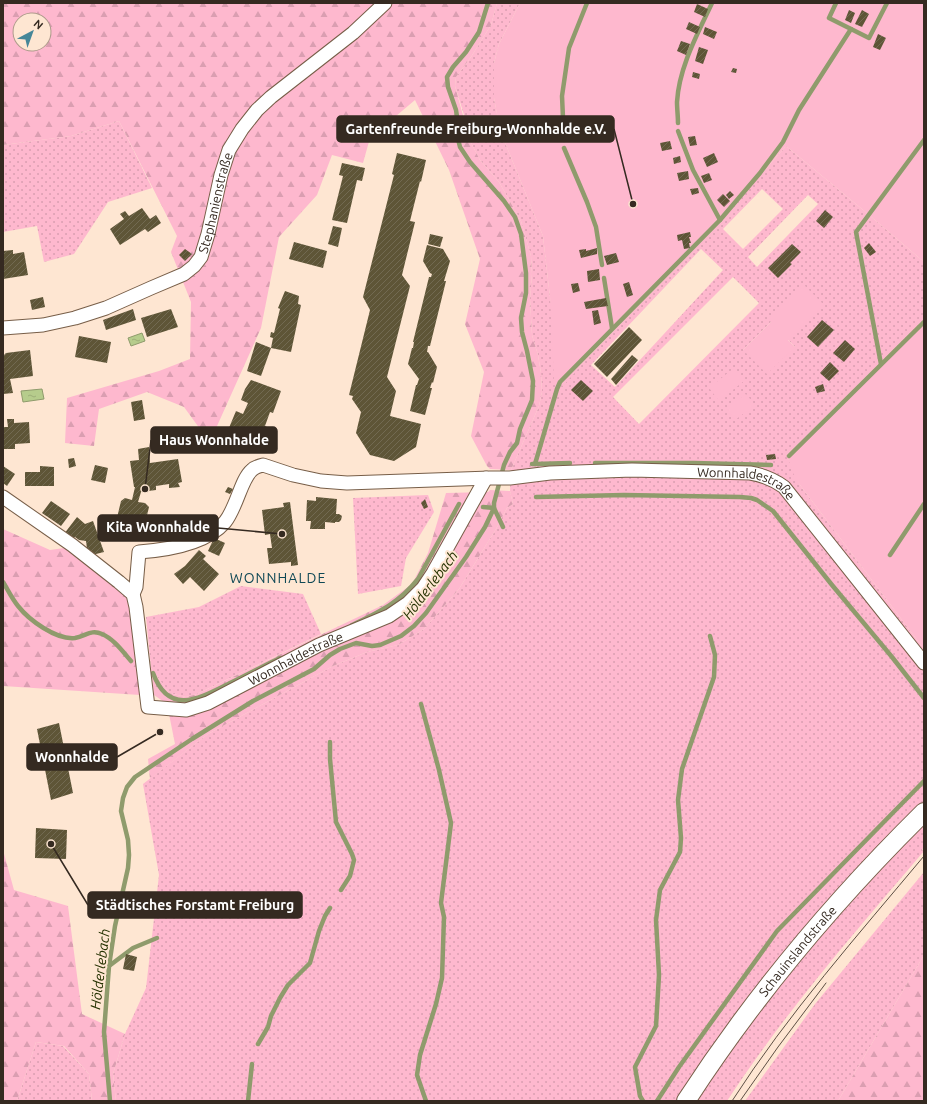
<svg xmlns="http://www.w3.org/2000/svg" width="927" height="1104" font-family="Ubuntu,sans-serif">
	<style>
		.grass { fill: url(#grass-dots); fill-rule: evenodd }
		.forest { fill: url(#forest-firs); fill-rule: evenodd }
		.garden { fill: #feb8ce }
		.water { fill: url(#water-ripples); stroke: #8f9b6c }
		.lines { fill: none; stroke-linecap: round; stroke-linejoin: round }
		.stream { stroke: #8f9b6c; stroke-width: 4.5 }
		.building { fill: url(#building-hatch) }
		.minor-casing { stroke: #775e48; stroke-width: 15 }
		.secondary-casing { stroke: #775e48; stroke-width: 20 }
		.minor { stroke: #fff; stroke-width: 13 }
		.secondary { stroke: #fff; stroke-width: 18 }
		.tram { stroke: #5d4f44; stroke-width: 1 }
		.labels { text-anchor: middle; stroke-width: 4; stroke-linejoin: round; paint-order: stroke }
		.street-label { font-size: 13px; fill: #352a21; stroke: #fee6d2 }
		.neighbourhood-label { font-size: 14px; letter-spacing: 1px; fill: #0f4855; stroke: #fee6d2 }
		.water-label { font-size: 14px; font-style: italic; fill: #243101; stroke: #fee6d2 }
		.leader { fill: none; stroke: #352a21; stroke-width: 1.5 }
		.callout-dot { fill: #352a21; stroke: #fee6d2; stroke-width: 1.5 }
		.callout { fill: #352a21; stroke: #352a21; stroke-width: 1.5 }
		.callout-label { font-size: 14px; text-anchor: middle; font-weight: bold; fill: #fff }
	</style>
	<defs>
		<pattern id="grass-dots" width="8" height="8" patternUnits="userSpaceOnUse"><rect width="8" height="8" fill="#feb8ce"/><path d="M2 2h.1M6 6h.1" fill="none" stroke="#da9eb1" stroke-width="1.8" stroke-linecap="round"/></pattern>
		<pattern id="forest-firs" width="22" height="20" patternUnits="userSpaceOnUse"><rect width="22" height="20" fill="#feb8ce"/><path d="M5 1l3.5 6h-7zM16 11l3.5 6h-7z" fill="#da9eb1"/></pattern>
		<pattern id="water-ripples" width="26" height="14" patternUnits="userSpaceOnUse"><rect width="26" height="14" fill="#b6cc8c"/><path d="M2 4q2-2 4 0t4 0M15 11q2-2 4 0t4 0" fill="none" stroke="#9daf78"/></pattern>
		<pattern id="building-hatch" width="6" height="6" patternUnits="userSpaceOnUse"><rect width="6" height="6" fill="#5e5537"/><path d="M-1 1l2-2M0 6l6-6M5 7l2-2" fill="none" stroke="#726a52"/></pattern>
	</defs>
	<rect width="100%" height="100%" fill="#fee6d2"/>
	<g class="grass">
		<path d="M497,3H520L499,44L494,63V98L500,130L543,236L550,297L563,385L591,354L707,236L786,146L868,214L924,262V323L788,458L800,485L924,649V847L922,850L924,851C855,932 785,1012 727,1101H116L113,1074L125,1034L146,988L159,875L143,784L208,734L333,666L367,652L398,645L424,629L459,589L496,529L507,508L513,504L510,491L511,470L539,406L542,392L541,373L538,355L532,335L530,299L532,274L531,256L521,221L499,182L480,160L470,141L465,118L455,86L456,77L471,57L491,25ZM762,189L783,209L743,249L723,229ZM808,195L818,204L757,267L748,257ZM701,249L723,270L615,387L591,365ZM733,277L759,303L639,424L613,397ZM771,322L795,347L743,350Z"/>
		<path d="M119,121L152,188L108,202L74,254L44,262L37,226L3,232V145L71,136Z"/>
		<path d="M428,495L434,512L406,558L401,586L358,594L353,498Z"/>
		<path d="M241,586L303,594L321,634L197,694L186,697L169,693L151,668L146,617L199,607Z"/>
		<path d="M924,872V955L838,1101H745L815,1004Z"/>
		<path d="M36,1042L63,1046L89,1074L92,1101H17Z"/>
	</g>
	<g class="forest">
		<path d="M3,3H497L491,25L471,57L456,77L455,86L470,141L480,160L499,182L521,221L531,256L532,274L530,299L532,335L538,355L541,373L542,392L539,406L511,470L490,469L487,466L471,436L484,372L465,324L480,259L449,170L415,100L370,138L363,163L332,155L317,195L279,237L261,328L213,435L208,440L184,407L147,392L99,409L94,446L65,443L67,398L159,371L190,359L191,302L171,252L177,236L119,121L71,136L3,145ZM20,20H44V44H20Z"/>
		<path d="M490,490L510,491L513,504L507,508L496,529L459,589L424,629L398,645L367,652L333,666L208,734L150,779L148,759L175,744L167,704L154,695L151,668L169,693L186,697L197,694L383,605L412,584L428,553L446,493L488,492Z"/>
		<path d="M3,529L50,550L64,548L74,553L123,590L133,605L140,695L3,686Z"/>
		<path d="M3,850L14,890L68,906L82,1014L125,1034L113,1074L116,1101H92L89,1074L64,1046L36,1042L17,1101H3Z"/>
		<path d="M924,955V1101H838Z"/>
	</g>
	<g class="garden">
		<path d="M520,3H924V262L868,214L786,146L707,236L591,354L563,386L554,381L550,297L543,236L500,130L494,98V63L499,44Z"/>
		<path d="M803,284L824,305L788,340L795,347L767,374L743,350L771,322L768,319Z"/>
		<path d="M924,323V649L800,485L793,473L788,458Z"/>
		<path d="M734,368L744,381L719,401L709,388Z"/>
		<path d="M746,394L755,405L735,420L726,408Z"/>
	</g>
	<g class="water">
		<path d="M142,333L145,341L131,346L128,338Z"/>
		<path d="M42,389L44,399L23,402L21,391Z"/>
	</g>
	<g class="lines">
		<g class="stream">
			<path d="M851,29L869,38L887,3"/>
			<path d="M678,123C678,116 677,109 677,102C679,67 698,33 712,3"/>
			<path d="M678,131L693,170L720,220"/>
			<path d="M564,140L562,96L569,48L587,3"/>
			<path d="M564,148L587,202L596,227L602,265"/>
			<path d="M604,278L612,328"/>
			<path d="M881,364L856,232L924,140"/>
			<path d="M789,456L924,322"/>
			<path d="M595,463H694L771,465"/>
			<path d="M532,464H535L557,389L560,382L720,220L760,173L783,142L799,110L851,29L829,18L836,3"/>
			<path d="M535,464L570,463"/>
			<path d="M536,497L624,495L740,497L751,498L757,500L773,511L832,585L892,657L924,698"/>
			<path d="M483,507L494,508L503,527"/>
			<path d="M890,555L924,504"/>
			<path d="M3,582C8,590 12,599 18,606C29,620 56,640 75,638C86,636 91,629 102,634C114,639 123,652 131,661"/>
			<path d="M352,625C379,612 399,603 418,579L459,504"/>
			<path d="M153,673C169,717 200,698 230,683C247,675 263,666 280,658"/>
			<path d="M421,704L439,770L451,823L441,903L444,917L442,978L436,1004L420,1055L417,1075L426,1101"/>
			<path d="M330,742V759L336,822L352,854L354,860L350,876L341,890"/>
			<path d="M109,966L133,948L157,938"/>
			<path d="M258,1044L268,1027L271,1016L280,998L288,985L310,963L319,931L325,916L330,908"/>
			<path d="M110,1101L104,1032L109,966L115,926L128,868L129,855L128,840L121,811L123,798L127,787L135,777L192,739L253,701L314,669L330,655L340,649L356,643L372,646L380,645L401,636L414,626L426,613L466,557L485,527L494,508V503L504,465L510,452L517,443L520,429L532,400L533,381L527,351L522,332L521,318L526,293V273L521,234L515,217L504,201L470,162L460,147L457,135L458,123L456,110L448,87L447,77L453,67L466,52L479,32L488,3"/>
			<path d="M248,1101L252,1064"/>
			<path d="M643,1101L640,1096L635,1067L656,1026L659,975L656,920L660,890L680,852L681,838L678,800L682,769L714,677L715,655L710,636"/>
			<path d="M657,1101L679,1067L777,931L924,781"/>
		</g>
	</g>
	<g class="building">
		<path d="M697,4L708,9L705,17L694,12Z"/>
		<path d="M849,10L855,13L851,23L845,20Z"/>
		<path d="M862,10L869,14L862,27L855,24Z"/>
		<path d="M689,22L700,27L697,34L686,29Z"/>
		<path d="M705,27L717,32L714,39L703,34Z"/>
		<path d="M878,34L886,38L880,50L873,47Z"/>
		<path d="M681,41L690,44L686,55L677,51Z"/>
		<path d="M699,47L708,50L703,64L695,61Z"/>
		<path d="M733,68L737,69L736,73L731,72Z"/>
		<path d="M693,72L700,74L699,79L692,77Z"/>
		<path d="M695,136L697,145L690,146L688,137Z"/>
		<path d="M670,141L672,149L662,151L660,143Z"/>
		<path d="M397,153L426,160L421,182L420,181L410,221L415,222L402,275L410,286L387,377L396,391L390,416L421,424L416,447L394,461L370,455L356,433L361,412L352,399L353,396L349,395L370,310L363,297L394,175L392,174Z"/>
		<path d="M714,153L718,162L707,167L703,158Z"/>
		<path d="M680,156L681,162L674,164L673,158Z"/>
		<path d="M342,163L365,168L362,181L357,180L347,223L332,220L343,176L339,175Z"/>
		<path d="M688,171L689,179L679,181L677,173Z"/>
		<path d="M709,173L712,180L704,183L701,176Z"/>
		<path d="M698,188L699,193L692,195L690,189Z"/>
		<path d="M730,191L734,195L729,199L726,195Z"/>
		<path d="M723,194L730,201L724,207L717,200Z"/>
		<path d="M142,208L150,219L156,215L161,223L148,232L145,229L120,245L110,229L124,219L120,214L125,211L129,216Z"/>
		<path d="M825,210L833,217L824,228L816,221Z"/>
		<path d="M333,226L342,228L338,247L328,244Z"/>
		<path d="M690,232L691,237H689L691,243H689L690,248L684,249L682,240L678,241L677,235Z"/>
		<path d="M430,234L443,237L440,247L428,244Z"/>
		<path d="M294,242L327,251L323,268L289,259Z"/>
		<path d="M869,243L876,252L870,256L864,248Z"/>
		<path d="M792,244L801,252L790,263L792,264L778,278L768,268Z"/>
		<path d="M427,245L443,249L450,261L444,281H446L430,346H428L427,352H428L437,367L433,383L432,382L430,388H432L425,415L410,411L416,385H417L419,379L408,364L412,348H413L414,342H413L429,277H431L432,274L430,273L423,261Z"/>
		<path d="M597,248V254L581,258L579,250L586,249V251Z"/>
		<path d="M185,249L192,254L185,261L179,255Z"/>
		<path d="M13,250V254L24,252L28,275L3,279V251Z"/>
		<path d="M616,253L619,262L607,265L604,256Z"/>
		<path d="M599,269L600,280L588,282L587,271Z"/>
		<path d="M629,282L633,295L627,297L623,284Z"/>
		<path d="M578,283L580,291L573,293L571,284Z"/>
		<path d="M285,291L299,296L298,304L301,305L291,352L271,348L273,338L270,337L271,332L274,333L280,309L278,308Z"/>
		<path d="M43,297L45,307L32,310L30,300Z"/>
		<path d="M606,298L608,306L586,309L584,302Z"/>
		<path d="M133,309L136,320L106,330L103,320Z"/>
		<path d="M171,309L178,327L147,337L141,318Z"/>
		<path d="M598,310L601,323L594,325L592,311Z"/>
		<path d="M822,320L834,330L818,347L807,337Z"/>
		<path d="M629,327L642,340L607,377L594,364Z"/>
		<path d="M79,336L111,342L107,363L75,357Z"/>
		<path d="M845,340L855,349L844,362L833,353Z"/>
		<path d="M256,342L271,348L261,376L247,371Z"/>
		<path d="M30,350L33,376L10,379L13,393L3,394V356L6,353Z"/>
		<path d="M632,355L638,360L616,385L611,379Z"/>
		<path d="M830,362L839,371L829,381L820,373Z"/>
		<path d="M251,380L281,391L273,413L270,412L265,426L267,427L264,435L261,434L256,448L226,435L236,411L243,414L248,403L241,400L245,389Z"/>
		<path d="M581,380L593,391L583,401L571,390Z"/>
		<path d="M823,384L825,391L817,393L815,387Z"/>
		<path d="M142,400L145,419L134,421L131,402Z"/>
		<path d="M7,419H14V423L29,422L30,443L15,444V449H3V427H8Z"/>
		<path d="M149,447L150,463L178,459L182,482L178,483L180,487L169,488V484L156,486V490L141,492L138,502L145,503L149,507L144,528L139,531L119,527L116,522L121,501L125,498L132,500L135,487H134L130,461L139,460L138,449Z"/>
		<path d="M775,454L776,459L767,460L766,455Z"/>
		<path d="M74,458L76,466L69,468L68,459Z"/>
		<path d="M95,465L108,468L105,483L91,480Z"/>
		<path d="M3,466L15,474L7,486L3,483Z"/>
		<path d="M40,466L54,467V486H25V472H40Z"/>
		<path d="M228,487L233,489L230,494L225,492Z"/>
		<path d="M316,497L337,499L336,514H339L342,516L341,520L339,522H335V523L325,522V529H310L311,521H306L307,500L316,501Z"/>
		<path d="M425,499L428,507L424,509L421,503Z"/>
		<path d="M51,501L70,514L61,526L42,513Z"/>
		<path d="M290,502L298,565L291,566V562L269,564L267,548H272L270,534L265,535L262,510L284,507L283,503Z"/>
		<path d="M77,517L85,524L93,521L104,552L88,556L86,541L79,540L75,537L72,540L64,534Z"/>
		<path d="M214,538L225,543L219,556L208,551Z"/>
		<path d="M199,550L206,556L203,559L219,574L204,591L190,577L183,584L174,574L185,566Z"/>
		<path d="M59,723L73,793L51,800L37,729Z"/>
		<path d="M36,828L67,830L66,859L35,858Z"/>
		<path d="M126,954L137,957L134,971L123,969Z"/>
	</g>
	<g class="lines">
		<g class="minor-casing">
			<g id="minor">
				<path id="s1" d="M3,328L43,325L75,318L106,308L151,288L184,274L194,266L201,257L208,234L221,175L229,150L242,129L257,110L271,97L353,33L385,3"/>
				<path id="s2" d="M3,497L72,545L119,582L133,594L136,607L148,707L186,710L208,703L319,645L389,616L408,603L423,588L433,573L486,478"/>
				<path id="s3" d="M133,594L136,587L139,552C167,550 206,544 225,522C237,507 241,479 252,470C255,467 259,466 263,465L293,475L321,481L347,483L490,478H510L550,473L632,470L750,473C763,475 773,479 784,487L924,663"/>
			</g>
		</g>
		<g class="secondary-casing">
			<g id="secondary">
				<path id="s4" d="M686,1101C754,996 835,900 924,812"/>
			</g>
		</g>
		<use href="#minor" class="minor"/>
		<use href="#secondary" class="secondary"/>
		<g class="tram">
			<path d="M732,1101C788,1014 858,935 924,856"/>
			<path d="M740,1101L778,1047L826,983"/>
		</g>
	</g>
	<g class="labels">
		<g class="street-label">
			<text dy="5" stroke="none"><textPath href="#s1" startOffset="271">Stephanienstraße</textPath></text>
			<text dy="5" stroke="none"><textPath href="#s3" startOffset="696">Wonnhaldestraße</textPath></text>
			<text dy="5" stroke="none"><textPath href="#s2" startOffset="436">Wonnhaldestraße</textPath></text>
			<text dy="5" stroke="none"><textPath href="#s4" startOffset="187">Schauinslandstraße</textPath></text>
		</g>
		<g class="neighbourhood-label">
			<text x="278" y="583">WONNHALDE</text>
		</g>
		<g class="water-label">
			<text transform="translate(430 585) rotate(-53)" y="5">Hölderlebach</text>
			<text transform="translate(100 969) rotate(-83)" y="5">Hölderlebach</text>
		</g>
	</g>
	<path class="leader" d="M633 204L614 129M145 489L151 440M282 534L218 528M160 732L117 757M51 844L88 905"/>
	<g class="callout-dot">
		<circle cx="633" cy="204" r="4"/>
		<circle cx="145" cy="489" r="4"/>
		<circle cx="282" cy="534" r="4"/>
		<circle cx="160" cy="732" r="4"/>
		<circle cx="51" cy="844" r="4"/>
	</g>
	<g class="callout">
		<rect x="337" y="116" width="277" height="26" rx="4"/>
		<rect x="151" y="427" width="126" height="26" rx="4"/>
		<rect x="98" y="515" width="120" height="26" rx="4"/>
		<rect x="27" y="744" width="90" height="26" rx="4"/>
		<rect x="88" y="892" width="214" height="26" rx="4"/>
	</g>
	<g class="callout-label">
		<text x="476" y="134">Gartenfreunde Freiburg-Wonnhalde e.V.</text>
		<text x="214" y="445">Haus Wonnhalde</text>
		<text x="158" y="532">Kita Wonnhalde</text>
		<text x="72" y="762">Wonnhalde</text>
		<text x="195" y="910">Städtisches Forstamt Freiburg</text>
	</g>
	<rect width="927" height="1104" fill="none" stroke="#352a21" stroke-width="8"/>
	<g transform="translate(32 32) rotate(41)"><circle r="19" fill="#fee6d2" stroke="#ae9b8b"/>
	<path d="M0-3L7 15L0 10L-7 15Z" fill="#458698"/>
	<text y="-6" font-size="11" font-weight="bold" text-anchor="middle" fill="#352a21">N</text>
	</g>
</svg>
